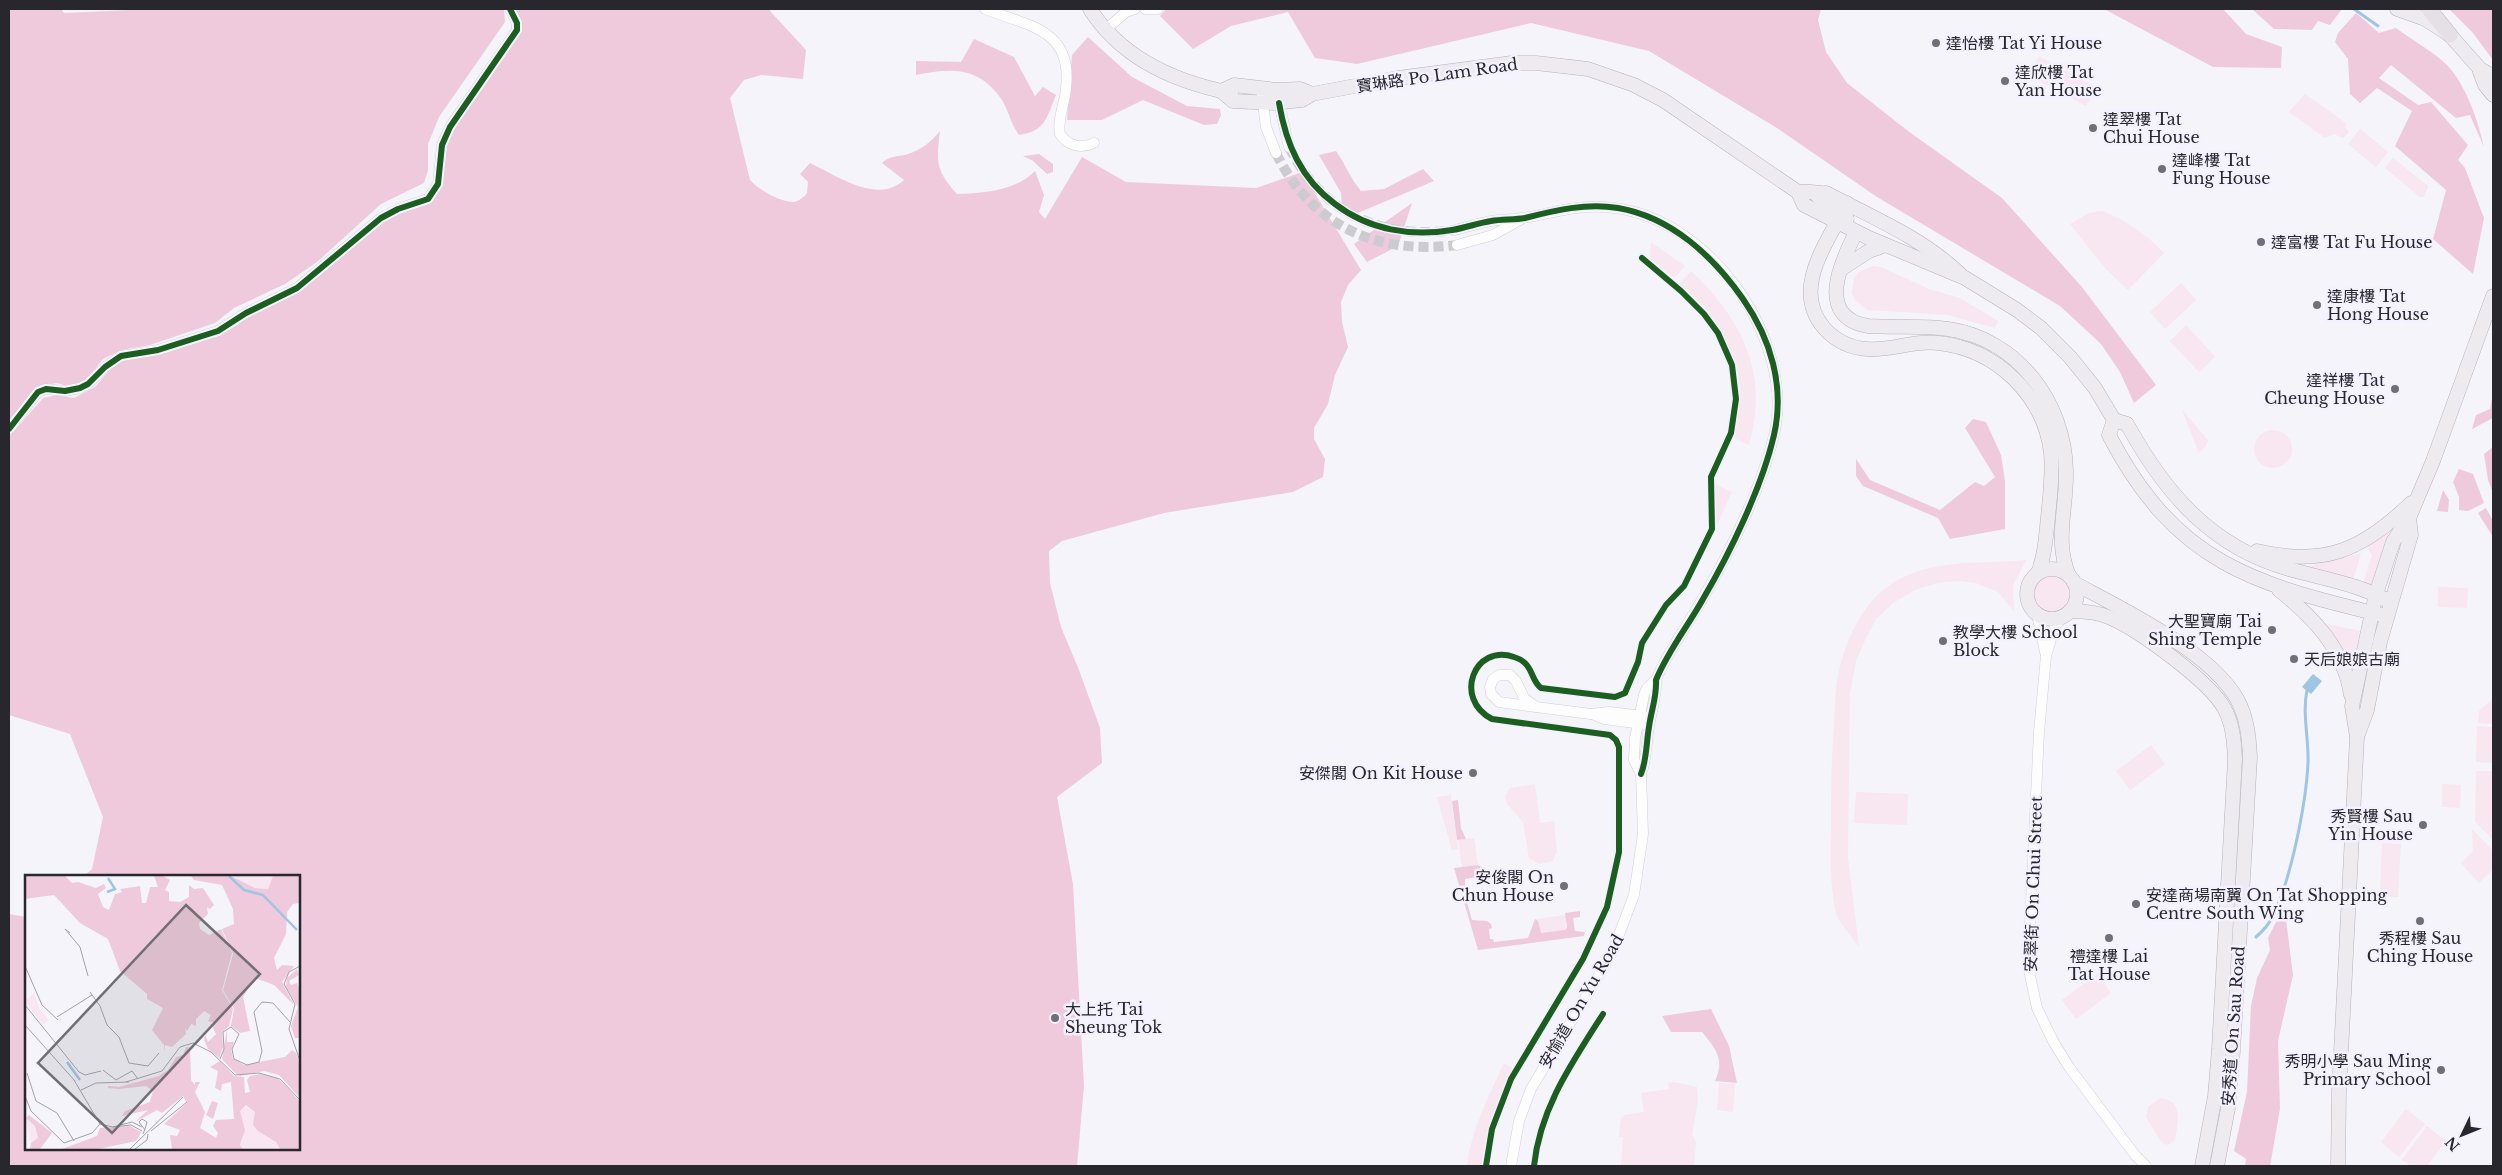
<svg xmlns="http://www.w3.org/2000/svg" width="2502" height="1175" font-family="'Libre Baskerville','Noto Sans TC',serif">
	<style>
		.green { fill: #f8e6f1 }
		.forest { fill: #eecadc }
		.water { fill: #9ec5e4 }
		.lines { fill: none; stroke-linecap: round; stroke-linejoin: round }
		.stream { stroke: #9ec5e4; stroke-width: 3 }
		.minor-tunnel { stroke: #cccbd2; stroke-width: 10; stroke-dasharray: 10 5; stroke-linecap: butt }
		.minor-casing { stroke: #d1cfd6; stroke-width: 11 }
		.major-casing { stroke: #b7b1bb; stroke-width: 15 }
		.highway-casing { stroke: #b7b1bb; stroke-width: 16 }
		.minor { stroke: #fefdfe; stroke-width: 10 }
		.major { stroke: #eeebf0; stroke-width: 14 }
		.highway { stroke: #e5dfe6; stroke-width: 15 }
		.cycleway-casing { stroke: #f4f1fe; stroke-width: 9 }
		.cycleway { stroke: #1b5e20; stroke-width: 6 }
		.poi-dot { fill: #706f75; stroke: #f4f1fe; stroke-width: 2 }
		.labels { text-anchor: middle; stroke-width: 5; stroke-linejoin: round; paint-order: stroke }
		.poi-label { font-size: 16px; fill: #28272d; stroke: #f4f1fe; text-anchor: start }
		.street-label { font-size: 16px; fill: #28272d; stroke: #f4f1fe }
		.inset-river { fill: none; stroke: #9ec5e4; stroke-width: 2.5 }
		.inset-road { fill: none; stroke: #a3a2a9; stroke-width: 1 }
		.view { fill: #706f75; fill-opacity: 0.15; stroke: #706f75; stroke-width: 2.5 }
		.inset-edge { fill: none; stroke: #28272d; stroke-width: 2.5 }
	</style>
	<rect width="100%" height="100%" fill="#f5f4fb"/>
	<g class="green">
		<path d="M2039,56L2097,88L2086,106L2029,76Z"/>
		<path d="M2305,94L2346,123L2345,127L2349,132L2343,138L2334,134L2325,138L2289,112Z"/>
		<path d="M2360,129L2388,152L2376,167L2348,144Z"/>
		<path d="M2393,158L2428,186L2424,197H2420L2385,168Z"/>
		<path d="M2102,211C2127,220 2146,235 2164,253L2128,290L2106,269L2070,224L2089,213Z"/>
		<path d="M1651,242L1685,266L1674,278L1650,259Z"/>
		<path d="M1873,266L1881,267L1929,289L1960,298L1998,321L1995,328L1947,315L1867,310L1855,300L1852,293L1854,278L1859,272Z"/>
		<path d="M1691,271C1742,319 1770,375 1749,445L1732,437C1755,368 1725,330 1679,284Z"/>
		<path d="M2181,283L2196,300L2165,329L2150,312Z"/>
		<path d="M2186,325L2215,357L2199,372L2170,341Z"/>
		<path d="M2182,410L2208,440L2206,446L2199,453Z"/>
		<circle cx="2273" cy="449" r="19"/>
		<path d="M1713,483L1732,492L1717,525H1716Z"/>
		<path d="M2390,532L2372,583L2367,585L2363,584L2372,555L2366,546Z"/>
		<path d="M2361,553L2353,580L2306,567Z"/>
		<path d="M2026,560L2013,586L2014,611L1998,592L1976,583L1958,581L1937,583L1915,590L1893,603L1876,619L1865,640L1856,661L1850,693L1848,858L1859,947C1852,937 1840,924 1836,913C1830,886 1830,857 1831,830C1831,795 1831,761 1834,727C1835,704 1835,679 1843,656C1851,631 1865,603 1887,587C1929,557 1978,565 2026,560Z"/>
		<circle cx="2051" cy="593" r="19"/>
		<path d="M2438,587L2468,588L2467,608L2438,607Z"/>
		<path d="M2324,623L2360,631L2351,670C2347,651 2337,637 2324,623Z"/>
		<path d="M2493,698V724L2478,723L2479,711Z"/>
		<path d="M2477,726L2493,727V763L2476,762Z"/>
		<path d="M2151,745L2165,764L2130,790L2116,771Z"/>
		<path d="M2476,771H2493V840L2475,822Z"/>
		<path d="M1535,784L1540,823L1554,821L1557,851L1553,861L1539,864L1529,858L1523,822L1507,804L1505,796L1510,788Z"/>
		<path d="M2442,784L2461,785L2460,808L2442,807Z"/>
		<path d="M1856,792L1908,794L1907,825L1854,823Z"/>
		<path d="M1451,795L1458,849L1452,850L1437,797Z"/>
		<path d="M2472,829L2493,851V869L2479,883L2461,863L2473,851Z"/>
		<path d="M1474,838L1478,865L1462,867L1458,840Z"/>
		<path d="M2382,843L2401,844L2398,897L2380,896Z"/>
		<path d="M1566,915L1565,930C1557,932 1545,936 1539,930L1536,919Z"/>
		<path d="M2097,974L2111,993L2076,1019L2062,1000Z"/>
		<path d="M1504,1063L1512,1068L1490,1122L1481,1166H1467C1471,1130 1489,1096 1504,1063Z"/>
		<path d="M1674,1082L1697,1087L1698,1101L1692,1134L1696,1143L1694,1166H1621L1623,1137H1619L1621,1119L1624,1115L1644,1112L1641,1093L1669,1089L1668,1083Z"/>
		<path d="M1719,1083L1735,1084L1733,1112L1717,1110Z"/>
		<path d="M2160,1098C2184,1100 2178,1123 2175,1140L2168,1145L2162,1143L2146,1117L2148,1107Z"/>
		<path d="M2406,1109L2425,1124L2399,1157L2381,1142Z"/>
		<path d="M2427,1126L2446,1141L2427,1166H2411L2402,1160Z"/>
	</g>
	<g class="forest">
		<path d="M9,9H61L64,13L152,9H504L505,22L439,117L428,144V170L424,183L381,204L317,262L285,284L234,308L215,323L150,345L122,350L103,359L88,378L72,387L56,383L36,388L9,420Z"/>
		<path d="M515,9H771L770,11L806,50L803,79L761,75L744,80L730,98L750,180C759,190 780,202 794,202C799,201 804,197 807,193L808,182L800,174L810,163C836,175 877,205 904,180L882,163C890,155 898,157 908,154C921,150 931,142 940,131C936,163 936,170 957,194C985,193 1015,191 1035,171L1044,195L1039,212L1045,219L1082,157L1126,182L1256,188L1302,172L1361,270L1348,285L1341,302L1342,322L1348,347L1335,375L1328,404L1314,428V439L1325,459L1323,477L1293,492L1164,513L1062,541L1049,551L1050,583L1061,627L1079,670L1100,728L1102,763L1057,797L1073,884L1084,1086L1077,1166H9V914L26,917V1149H299V876H84L92,869L103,817L70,734L9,715V437L43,398L57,395L74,398L95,387L111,368L125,360L153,356L186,346L290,293L388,213L433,190L439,146L516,25Z"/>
		<path d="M1166,9H1821L1818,20L1826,52L1847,83L1908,131L2002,198L2082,287L2156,385L2134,403L2120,372L2101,344L2060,306L1877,197L1777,128L1649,51L1531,23L1357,64L1315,58L1288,12L1231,26L1193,49L1160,16Z"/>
		<path d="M2104,9H2223L2246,34L2282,47L2281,68L2213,67Z"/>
		<path d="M2252,9H2342L2330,25L2318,21L2312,30L2274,29Z"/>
		<path d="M2449,9H2493V60L2473,33Z"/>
		<path d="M2356,13L2379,33L2396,28C2412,40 2432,51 2446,64C2466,84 2478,121 2484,147L2470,115L2456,118L2391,65L2379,78L2418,105L2431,102L2468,145L2458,160L2465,168L2484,218L2473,274L2433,239L2446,190L2395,146L2412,111L2377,88L2360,103L2350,94L2348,59L2335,42L2338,33Z"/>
		<path d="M1088,37L1132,77L1187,106L1220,109L1221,115L1217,124L1204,125L1143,100L1102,120H1067L1072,55Z"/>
		<path d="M974,39L1014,57L1035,96L1043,87L1056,95C1047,117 1045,132 1019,135C1011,124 1009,112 1002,100C979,66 951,68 916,75V61L961,62Z"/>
		<path d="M1336,151C1346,165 1350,178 1361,191L1384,189L1423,169L1434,181L1353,215L1342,205L1341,193L1319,155Z"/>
		<path d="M1039,154L1053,164V172L1047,174L1033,161L1023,156Z"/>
		<path d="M1412,203L1398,246L1367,262L1354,244Z"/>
		<path d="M2493,393V418L2472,429L2476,415L2490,409Z"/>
		<path d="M1973,419L1986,422L2001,455L2005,481V529L1950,539L1938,518L1863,486L1856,476V459L1870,480L1940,510L1975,482L1984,486L1995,477L1965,428Z"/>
		<path d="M2493,447V493L2488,480L2484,454Z"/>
		<path d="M2459,469L2473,474L2484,503L2468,511L2459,510V497L2453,482Z"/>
		<path d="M2443,490L2449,500L2448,512L2437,511Z"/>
		<path d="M2486,508L2493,521V537L2478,513Z"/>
		<path d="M1458,800L1461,828L1466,839L1457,840L1452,801Z"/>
		<path d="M1478,865L1484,869L1485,876L1465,879V896L1472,920L1487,921L1491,924L1492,928L1489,929L1490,939H1493L1494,942L1528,938L1535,919L1538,921L1541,933L1565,930L1567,927L1565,913L1580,911V917L1573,918L1575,931L1585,932L1584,936L1478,950L1454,868Z"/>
		<path d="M2286,919L2293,975L2278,1041L2280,1109L2270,1166H2245L2246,1159L2234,1151L2247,1092L2251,1006L2257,978L2270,950L2268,938L2276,922Z"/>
		<path d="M1711,1009L1729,1046L1737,1083L1715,1081C1725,1059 1716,1049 1702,1032H1671L1662,1016Z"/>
	</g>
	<path class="water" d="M2313,674L2322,681L2311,694L2302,687Z"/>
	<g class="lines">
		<g class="stream">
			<path d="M2354,9L2378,26"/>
			<path d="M2256,937C2263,931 2269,924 2273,916C2291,879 2306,804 2308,763C2309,739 2302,713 2307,690"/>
		</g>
		<g class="minor-tunnel">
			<path d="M1289,147C1323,214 1381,240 1455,230"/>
			<path d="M1276,153C1312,227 1378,255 1457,245"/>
		</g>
		<g class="minor-casing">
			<g id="minor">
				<path d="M985,9C1028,26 1073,29 1066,88C1065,103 1057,120 1060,134C1068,146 1081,149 1094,143"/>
				<path d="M1145,9H1158"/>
				<path d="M1105,30L1126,12L1135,9"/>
				<path d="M1262,96L1266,127L1276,153"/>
				<path d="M1279,103L1289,147"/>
				<path d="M1455,230C1467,227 1479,223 1491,221C1501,219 1512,220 1522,218C1555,213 1579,203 1615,208C1711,220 1796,341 1774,435C1762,487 1730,552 1703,598C1688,625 1668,651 1656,680C1657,697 1651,711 1649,727C1646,744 1647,759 1641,774"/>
				<path d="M1457,245L1493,235L1520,220"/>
				<path d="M9,429L38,392L46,389L65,391L80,388L88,384L105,367L121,356L158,350L218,331L246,313L297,288L381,218L398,209L428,199L438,184L442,145L450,127L517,30V23L510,9"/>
				<path d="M2037,614L2045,652"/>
				<path d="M2063,616L2055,626L2046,656L2039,732L2028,966L2037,1008L2053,1041L2069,1067L2135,1155L2146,1166"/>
				<path d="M1536,707L1524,698L1516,681L1510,675H1499L1493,679L1490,687L1491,694L1499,702L1536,707L1591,714L1609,712L1644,716"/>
				<path d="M1592,714L1604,719L1643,724"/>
				<path d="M1511,1166L1519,1121L1531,1089L1612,953L1634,895L1643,834L1641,774L1634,760L1635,738L1644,695L1647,688L1656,680"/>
			</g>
		</g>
		<g class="major-casing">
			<g id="major">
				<path d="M1090,9C1121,58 1175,82 1231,93"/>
				<path d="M2397,9L2425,19L2450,35L2480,69L2489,74L2493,82"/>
				<path d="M2480,72L2485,85L2493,95"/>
				<path d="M1221,91L1233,101L1273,103L1302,100L1312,94L1398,78L1512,63H1536L1588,69L1634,85L1663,100L1798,192L1804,205L1869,238L1965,278L2017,310L2041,328L2070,357L2095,388L2114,420L2127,424C2165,493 2211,547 2289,569C2324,579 2359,584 2390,602"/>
				<path d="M1221,91L1234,85L1277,90L1300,89L1312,94"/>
				<path d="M1798,192C1808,190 1816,194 1826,193C1872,217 1922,238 1960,274"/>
				<path d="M1816,194C1825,206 1839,207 1847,219"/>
				<path d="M1847,203C1829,241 1790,288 1824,328C1835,340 1850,348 1867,349C1891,351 1914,340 1938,343C1996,349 2044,395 2051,453C2053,474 2050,496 2048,517C2046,536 2045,555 2038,573"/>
				<path d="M1856,232C1841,262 1815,317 1868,326C1894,328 1921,325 1948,329C2018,339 2065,403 2066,471C2067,509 2054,540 2069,576"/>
				<path d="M1841,269L1869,251L1886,245"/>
				<path d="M2114,420L2109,435C2176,564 2253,584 2386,616"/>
				<path d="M2257,551C2324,567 2363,550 2411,503"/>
				<circle cx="2052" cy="594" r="25"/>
				<path d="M2074,583C2122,609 2210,651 2237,699C2247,717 2249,737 2250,757L2233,1051L2228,1108L2217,1166"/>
				<path d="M2279,590C2314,618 2344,649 2351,695"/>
				<path d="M2070,611C2084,611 2098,612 2111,618C2139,630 2210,682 2224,708C2233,724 2234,741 2235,759L2219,1049L2215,1096L2202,1166"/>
				<path d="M2357,737L2367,710L2380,642L2411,535L2409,518"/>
				<path d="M2338,1166L2339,1092L2357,737L2352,706L2376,594L2393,542L2409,518L2433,461L2493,296"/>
			</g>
		</g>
		<g class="highway-casing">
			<path id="highway" d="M2429,9L2450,35"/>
		</g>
		<use href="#minor" class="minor"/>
		<use href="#major" class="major"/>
		<use href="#highway" class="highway"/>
		<g class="cycleway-casing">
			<g id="cycleway">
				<path d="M1279,103C1286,144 1301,179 1335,204C1369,230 1411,237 1452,230C1465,228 1478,223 1491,221C1502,219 1514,220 1525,218C1556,210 1586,203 1618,208C1671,217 1713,256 1743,299C1771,339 1785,387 1774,435C1762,487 1730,553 1703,599C1688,626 1668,651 1656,680C1657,697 1651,711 1649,727C1646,744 1647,759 1641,774"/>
				<path d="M9,429L38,392L46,389L65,391L80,388L88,384L105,367L121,356L158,350L218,331L246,313L297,288L381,218L398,209L428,199L438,184L442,145L450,127L517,30V23L510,9"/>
				<path d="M1486,1166L1492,1129L1511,1079L1583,959L1607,907L1619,852V747L1616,740L1610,735L1492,719C1453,699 1474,643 1514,657C1534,663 1530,680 1541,688L1615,697L1625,693L1638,662L1642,643L1666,605L1684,586L1712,529L1711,477L1731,433L1736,399L1732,365L1718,333L1704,314L1681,291L1642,258"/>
				<path d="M1534,1166C1540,1108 1572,1063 1603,1014"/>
			</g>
		</g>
		<use href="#cycleway" class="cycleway"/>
	</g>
	<g class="poi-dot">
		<circle cx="1936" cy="43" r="5"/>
		<circle cx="2005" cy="81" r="5"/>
		<circle cx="2093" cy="128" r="5"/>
		<circle cx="2162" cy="169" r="5"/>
		<circle cx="2261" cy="242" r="5"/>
		<circle cx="2317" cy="305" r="5"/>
		<circle cx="2395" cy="389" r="5"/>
		<circle cx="2272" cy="630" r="5"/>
		<circle cx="1943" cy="641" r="5"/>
		<circle cx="2294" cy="659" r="5"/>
		<circle cx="1473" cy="773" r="5"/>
		<circle cx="2423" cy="825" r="5"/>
		<circle cx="1564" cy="886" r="5"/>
		<circle cx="2136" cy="904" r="5"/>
		<circle cx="2420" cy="921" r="5"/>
		<circle cx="2109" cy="938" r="5"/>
		<circle cx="1055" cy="1018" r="5"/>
		<circle cx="2441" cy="1070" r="5"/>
	</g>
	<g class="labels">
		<g class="poi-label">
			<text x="1946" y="49">達怡樓 Tat Yi House</text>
			<text x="2015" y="78">達欣樓 Tat<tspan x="2015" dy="18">Yan House</tspan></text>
			<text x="2103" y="125">達翠樓 Tat<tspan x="2103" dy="18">Chui House</tspan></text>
			<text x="2172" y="166">達峰樓 Tat<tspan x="2172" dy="18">Fung House</tspan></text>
			<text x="2271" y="248">達富樓 Tat Fu House</text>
			<text x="2327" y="302">達康樓 Tat<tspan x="2327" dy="18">Hong House</tspan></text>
			<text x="2385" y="386" text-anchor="end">達祥樓 Tat<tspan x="2385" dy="18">Cheung House</tspan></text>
			<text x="2262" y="627" text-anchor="end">大聖寶廟 Tai<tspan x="2262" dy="18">Shing Temple</tspan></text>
			<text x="1953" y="638">教學大樓 School<tspan x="1953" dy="18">Block</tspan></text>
			<text x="2304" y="665">天后娘娘古廟</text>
			<text x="1463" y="779" text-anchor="end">安傑閣 On Kit House</text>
			<text x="2413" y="822" text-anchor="end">秀賢樓 Sau<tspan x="2413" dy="18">Yin House</tspan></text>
			<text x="1554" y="883" text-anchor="end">安俊閣 On<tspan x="1554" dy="18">Chun House</tspan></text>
			<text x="2146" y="901">安達商場南翼 On Tat Shopping<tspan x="2146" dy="18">Centre South Wing</tspan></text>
			<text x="2420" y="944" text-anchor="middle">秀程樓 Sau<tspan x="2420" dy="18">Ching House</tspan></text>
			<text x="2109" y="962" text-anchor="middle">禮達樓 Lai<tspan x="2109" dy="18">Tat House</tspan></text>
			<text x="1065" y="1015">大上托 Tai<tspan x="1065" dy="18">Sheung Tok</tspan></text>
			<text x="2431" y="1067" text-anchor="end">秀明小學 Sau Ming<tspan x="2431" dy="18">Primary School</tspan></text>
		</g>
		<g class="street-label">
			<text transform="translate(1437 75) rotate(-8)" y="6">寶琳路 Po Lam Road</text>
			<text transform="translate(2033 884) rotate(-88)" y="6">安翠街 On Chui Street</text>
			<text transform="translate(1581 1001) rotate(-60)" y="6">安愉道 On Yu Road</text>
			<text transform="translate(2233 1026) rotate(-86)" y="6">安秀道 On Sau Road</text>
		</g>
	</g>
	<g transform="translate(25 875)">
		<rect width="275" height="275" fill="#f5f4fb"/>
		<path d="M206,1H248V5L243,14L231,13ZM9,118L15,135L24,145L18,150L0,126ZM221,230L230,237L255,274H218L215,270L219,262L215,236ZM1,243L10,251L13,263L6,268Z" fill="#f8e6f1"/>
		<path d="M0,1H40L47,8L53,7L71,13L79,9L81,13L73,19L78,32L84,35L90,19L97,17L95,14L115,11L117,28H121L125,12H133L129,1H138L145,5L140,15L144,17V26L155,27L164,22V10L169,14L178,13L189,30L185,34L182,32L183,39L174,48L175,54L184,60L196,54L207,78L197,115L208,134L204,151L197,157L198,172L194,183L183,174L179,165L180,160L183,167L191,159L186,149L189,148L183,146L186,140L179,136L171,144V151L166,149L162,156L160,153L161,159L147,172L140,170L139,177V170L127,155L138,133L122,124V119L95,96L83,64L55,48L29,20L0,24ZM166,1H206L230,13L243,14L248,1H275V28L268,29L262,37L261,59L249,83L252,95L257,90L269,91L257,107L269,130L249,110L230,103L218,122L225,156L215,158L206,151L209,134L198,115L208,79L197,54L209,49L208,34L197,10L169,5ZM272,94L274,100L264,106L266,110L272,108L275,115V163H270L266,151L273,132L261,112L262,103ZM202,154V167H209L206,175L208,183L219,190L260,182L267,175L271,178L275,188V223L254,200L239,196L215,201L209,197L197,184ZM161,172H165L166,205L170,210V207H175L170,217L180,237L175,253L191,263L193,258L188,251L191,245L209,244L206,207L197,209L196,216L190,213L193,196L185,192L195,186L209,201L219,202L220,218L225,217L222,205L225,201L235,199L252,203L262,212L275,227V274H255L251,267L233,256L228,250L230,237L221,230L215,236L220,255L215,270L218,274H147L145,260L152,261L155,255L139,249L162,228L158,221L137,238L132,235L110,247L123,235L97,241L100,236L125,227L128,216L121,211L94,214L83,213V211L94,212L134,201L143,195L151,182L158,180ZM187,226L193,228L188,244L181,240ZM4,240L27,258L15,274H5L6,268L13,263L10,251L1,243ZM105,251L116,257L111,266L73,274H37L72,261L75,253Z" fill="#eecadc"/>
		<path class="inset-river" d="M204,1L219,15L238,20L272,55M82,17L90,14L83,3M42,187L55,205"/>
		<path class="inset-road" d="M45,58L40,54L55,72L63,101M0,91L17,130L33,145M275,91L264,97L259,109L270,129L264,154L275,186M65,117L75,131L82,150L94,162L104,188L123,191L134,178M0,130L54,197L60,200L76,196M32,142L67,120M0,150L50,206M195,184L199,174L198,157L206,152L214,159L207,174L209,184L222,190L234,187L237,176L229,137L237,127L248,128L265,147M78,195L91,205L107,196L113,204M2,198L11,226L32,238L49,266M49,205L75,249L88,252L107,247L117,252M101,207L137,196L155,172L168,168L186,177L210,200L234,198L255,204L275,225M56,215L71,208L104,207M0,221L6,236L39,268L67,258L75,249M88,252L106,250L117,256M126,256L162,227M118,259L120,254L122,247L117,244L114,247L120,255M105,274L158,222M110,274L122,265L123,259"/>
		<path class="view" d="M161,30L235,99L87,258L13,188Z"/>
		<rect width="275" height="275" class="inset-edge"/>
	</g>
	<rect width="2502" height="1175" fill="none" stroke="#28272d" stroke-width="20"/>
	<g transform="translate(2462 1135) rotate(227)" stroke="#f4f1fe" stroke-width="4" paint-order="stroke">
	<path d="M0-4L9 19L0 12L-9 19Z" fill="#28272d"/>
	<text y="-8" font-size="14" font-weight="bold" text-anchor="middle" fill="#28272d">N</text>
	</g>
</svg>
